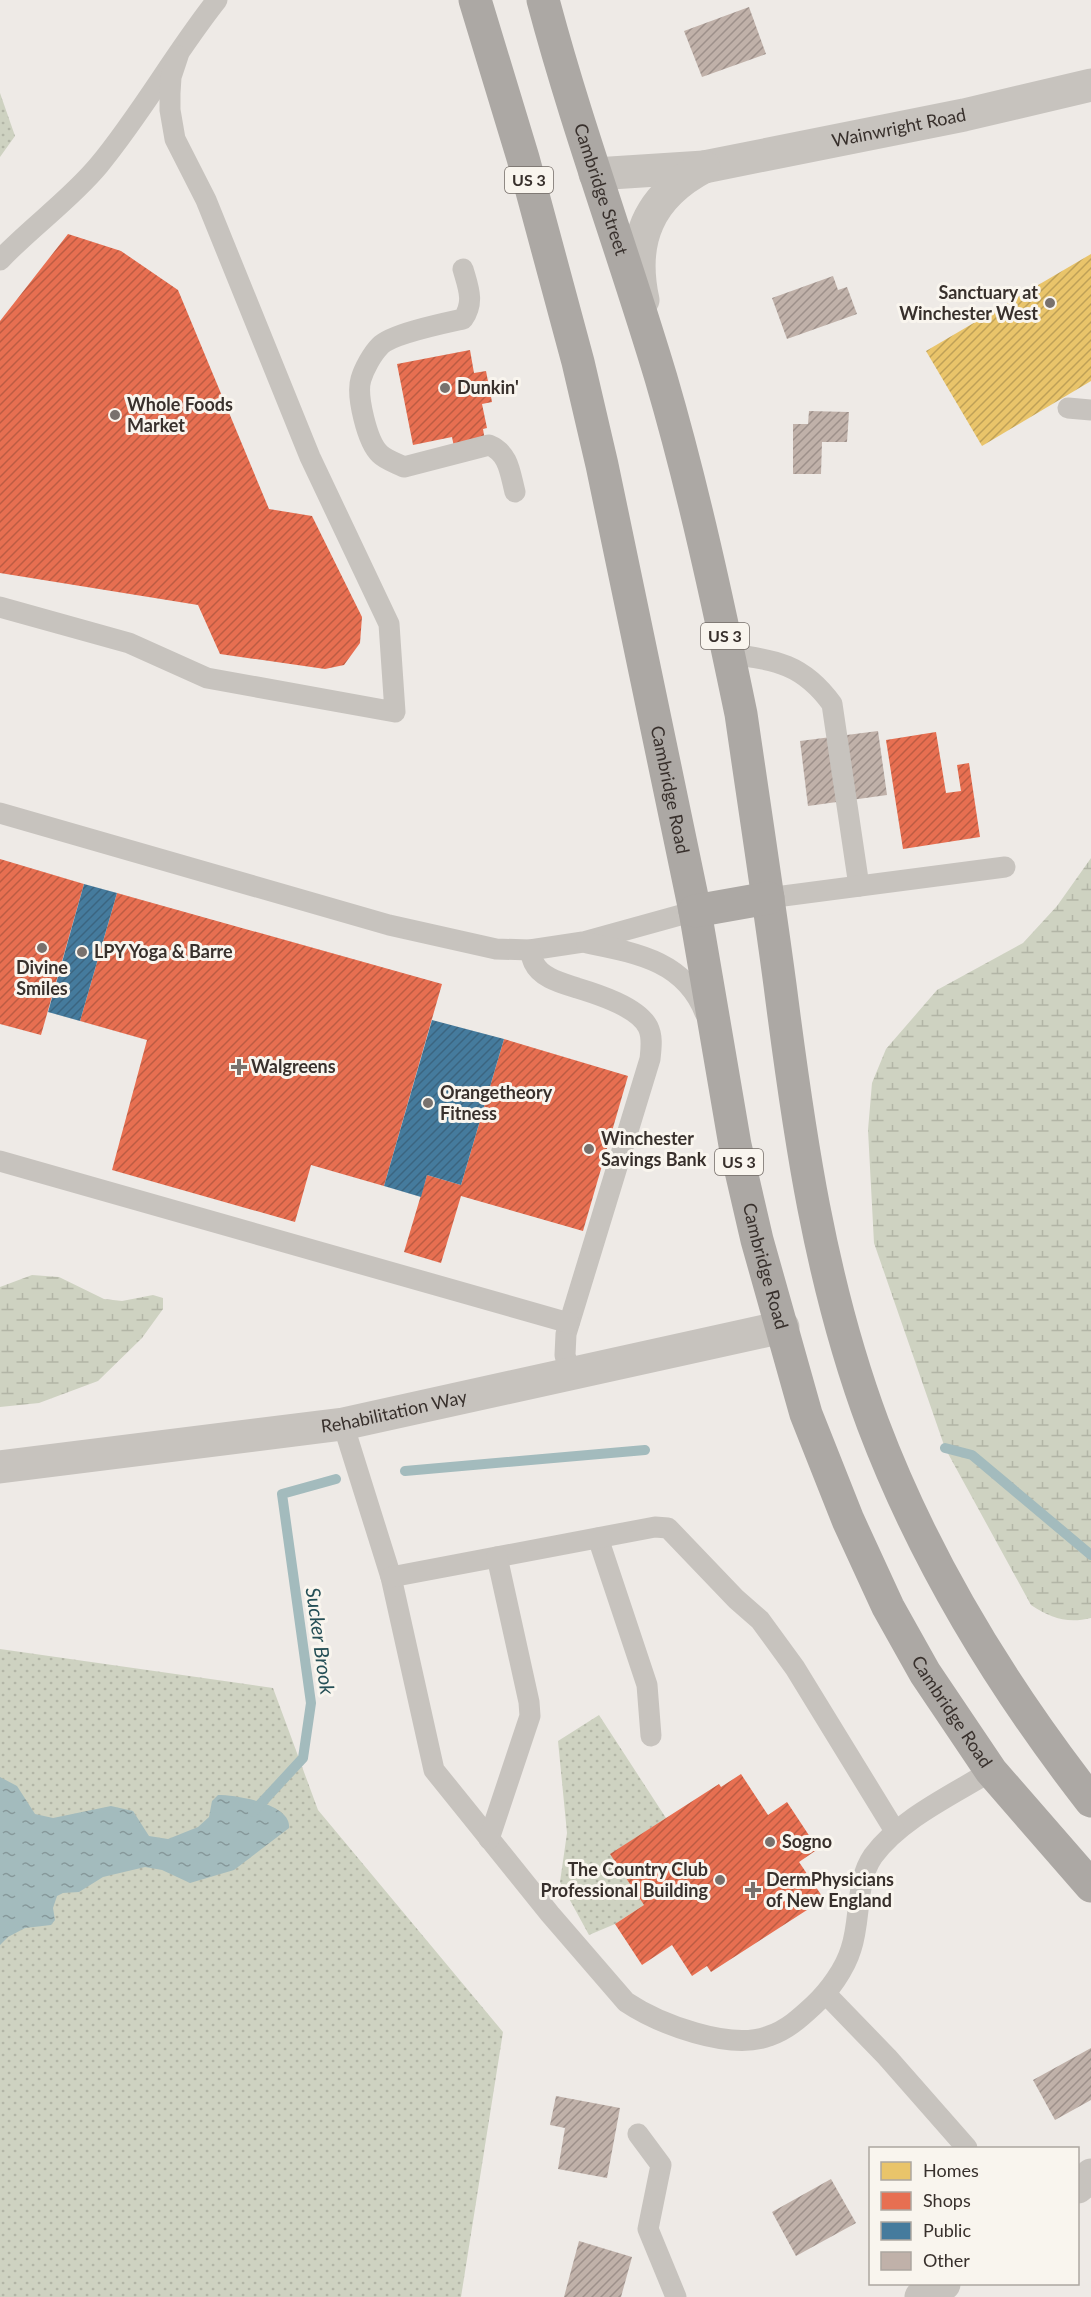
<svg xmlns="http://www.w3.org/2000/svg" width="1091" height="2297" font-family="Lato,sans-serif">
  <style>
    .grass { fill: url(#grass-dots) }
    .wetland { fill: url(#wetland-marsh) }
    .water { fill: url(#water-ripples) }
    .homes { fill: url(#homes-hatch) }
    .shops { fill: url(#shops-hatch) }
    .public { fill: url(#public-hatch) }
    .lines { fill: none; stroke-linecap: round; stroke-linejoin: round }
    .stream { stroke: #a3bbbd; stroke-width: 10 }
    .building { fill: url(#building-hatch) }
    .service { stroke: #c7c3be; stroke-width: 21 }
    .minor { stroke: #c7c3be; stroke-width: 33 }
    .trunk { stroke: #aca8a4; stroke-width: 33 }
    .poi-dot { fill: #78716d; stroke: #f9f5ee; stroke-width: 2 }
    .labels { text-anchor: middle; stroke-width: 6; stroke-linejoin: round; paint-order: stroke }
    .shield { fill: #f9f5ee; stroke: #726b66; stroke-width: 1.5 }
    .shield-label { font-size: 16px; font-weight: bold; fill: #38302c }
    .street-label { font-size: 18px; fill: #38302c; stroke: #f9f5ee }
    .poi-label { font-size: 18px; font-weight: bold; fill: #38302c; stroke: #f9f5ee; text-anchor: start }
    .water-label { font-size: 20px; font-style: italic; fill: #254f56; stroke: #f9f5ee }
  </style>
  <defs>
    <pattern id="grass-dots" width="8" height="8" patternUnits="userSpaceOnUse" patternTransform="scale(1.5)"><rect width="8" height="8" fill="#ced2c1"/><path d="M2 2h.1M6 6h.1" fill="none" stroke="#b2b5a6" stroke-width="1.8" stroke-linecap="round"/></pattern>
    <pattern id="wetland-marsh" width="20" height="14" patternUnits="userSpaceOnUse" patternTransform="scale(1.5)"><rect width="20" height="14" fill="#ced2c1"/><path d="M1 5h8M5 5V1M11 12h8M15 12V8" fill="none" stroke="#b2b5a6"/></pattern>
    <pattern id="water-ripples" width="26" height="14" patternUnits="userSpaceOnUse" patternTransform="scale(1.5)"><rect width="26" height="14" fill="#a3bbbd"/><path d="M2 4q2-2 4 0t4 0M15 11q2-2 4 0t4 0" fill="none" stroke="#86989a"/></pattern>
    <pattern id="homes-hatch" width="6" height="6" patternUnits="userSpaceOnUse" patternTransform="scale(1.5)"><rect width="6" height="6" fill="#e9c46a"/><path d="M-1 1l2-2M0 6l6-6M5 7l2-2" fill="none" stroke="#bea057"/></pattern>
    <pattern id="shops-hatch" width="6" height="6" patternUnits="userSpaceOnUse" patternTransform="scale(1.5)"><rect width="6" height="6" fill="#e76f51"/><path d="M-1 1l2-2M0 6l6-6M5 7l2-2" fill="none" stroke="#bc5c43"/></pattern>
    <pattern id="public-hatch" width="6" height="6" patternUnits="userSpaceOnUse" patternTransform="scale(1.5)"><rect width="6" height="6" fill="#457b9d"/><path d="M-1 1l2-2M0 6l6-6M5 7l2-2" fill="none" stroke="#3b6580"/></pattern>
    <pattern id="building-hatch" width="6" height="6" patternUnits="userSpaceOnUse" patternTransform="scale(1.5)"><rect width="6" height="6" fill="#c0b1a9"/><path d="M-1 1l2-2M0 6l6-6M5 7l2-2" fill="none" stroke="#9d908a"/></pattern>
  </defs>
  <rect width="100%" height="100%" fill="#eeeae6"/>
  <g class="grass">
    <path d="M0 93 15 136 0 157Z"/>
    <path d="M0 1649 273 1688 318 1810 503 2032 461 2297H0Z"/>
    <path d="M599 1715 666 1818 611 1854 644 1905 615 1924 589 1935 560 1882 567 1833 558 1741Z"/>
  </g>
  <g class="wetland">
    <path d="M1091 858V1618C1067 1624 1051 1618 1031 1605L945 1448 874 1243 868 1130 872 1083 886 1049 937 990 1023 943 1057 906Z"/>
    <path d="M32 1275 59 1277 104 1299 122 1301 153 1295 163 1298V1309L142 1338 98 1381 39 1403 0 1407V1287Z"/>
  </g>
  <path class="water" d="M0 1777 17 1786 35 1814 53 1818 111 1806 133 1811 149 1836 168 1839 198 1827 209 1817 212 1801 218 1795C237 1795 292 1804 289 1828L234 1870 190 1883 162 1870 145 1867 103 1877 79 1892 63 1893 57 1896 53 1908 55 1920 51 1925 25 1928 8 1937 0 1945Z"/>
  <path class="homes" d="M1091 254V381L982 446 926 351Z"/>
  <g class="shops">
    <path d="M68 234 121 251 178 290 269 509 312 516 362 617 360 643 344 665 325 669 220 654 198 605 0 573V321Z"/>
    <path d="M470 350 474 373 486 371 492 402 482 404 487 428 483 429 485 441 454 447 452 437 413 445 397 364Z"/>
    <path d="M936 732 946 793 961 791 957 765 969 763 980 837 903 849 886 740Z"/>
    <path d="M0 859 84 884 41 1035 0 1024Z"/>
    <path d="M117 893 442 984 384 1186 311 1165 295 1222 112 1170 147 1040 80 1021Z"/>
    <path d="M504 1039 628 1076 583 1231 461 1196 441 1263 404 1252 427 1175 461 1185Z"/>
    <path d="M741 1774 768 1815 787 1802 818 1849 799 1862 824 1899 711 1972 707 1966 692 1976 672 1945 642 1965 615 1924 644 1905 610 1854 719 1784 721 1787Z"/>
  </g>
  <g class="public">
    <path d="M84 884 117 893 80 1021 48 1012Z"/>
    <path d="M432 1020 504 1039 461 1185 427 1175 421 1197 384 1186Z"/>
  </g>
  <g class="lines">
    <g class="stream">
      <path d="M945 1448 972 1455 1091 1555"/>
      <path d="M405 1471 645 1450"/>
      <path d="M253 1812 303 1758 311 1703 282 1494 336 1479"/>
    </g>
  </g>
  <g class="building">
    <path d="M749 7 766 54 702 77 684 31Z"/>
    <path d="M833 276 838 290 847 287 857 314 787 339 772 298Z"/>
    <path d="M809 411 849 412 847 442H822L821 474H793V424H808Z"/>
    <path d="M878 731 887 795 808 806 800 741Z"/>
    <path d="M1091 2048V2100L1055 2120 1033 2080Z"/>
    <path d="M556 2096 620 2108 607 2178 558 2169 565 2128 550 2125Z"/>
    <path d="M831 2179 856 2223 796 2256 772 2212Z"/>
    <path d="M579 2241 632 2257 621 2297H564Z"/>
  </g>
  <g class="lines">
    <g class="service">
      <path d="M0 260C31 227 70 200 99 165 142 113 175 53 217 0"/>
      <path d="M463 269C468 287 475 302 463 319 445 323 391 334 380 346 372 354 364 369 361 379 356 395 367 442 380 454 386 460 396 463 404 467L489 445C509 453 510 473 515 492"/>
      <path d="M1068 408 1091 410"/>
      <path d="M0 607 129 643 207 678 395 712 389 624 310 457 206 200 175 139 170 110V93L171 77 178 56"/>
      <path d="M729 654C776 660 803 664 832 704L859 886"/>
      <path d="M0 813 389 925 496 949 530 950 583 942 695 911"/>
      <path d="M768 898 1005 867"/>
      <path d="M587 943C636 953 685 961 705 1013"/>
      <path d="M530 950C531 954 532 959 534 963 541 978 562 983 577 988 597 994 638 1007 648 1027 653 1037 651 1049 650 1059L566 1334 565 1355 570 1374"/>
      <path d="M0 1161 569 1323"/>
      <path d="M343 1424 391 1577 434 1770 550 1914 626 2002C659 2024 730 2051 769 2036 787 2030 800 2018 814 2005 829 1991 845 1969 851 1949 861 1920 855 1882 873 1856 900 1819 952 1795 991 1771"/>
      <path d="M598 1538 647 1685 651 1736"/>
      <path d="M391 1577 655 1527 668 1528 736 1599 760 1620 795 1668 895 1831"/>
      <path d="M489 1839 530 1716 529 1702 497 1557"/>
      <path d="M826 1994 887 2057 967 2148"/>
      <path d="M638 2134 661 2165 648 2229 676 2297"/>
    </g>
    <g class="minor">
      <path id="s1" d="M595 174 704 167 964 115 1091 85"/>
      <path d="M643 300C630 240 649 196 704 167"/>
      <path id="s2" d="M0 1467 343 1424 783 1327"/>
      <path d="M1078 2187 1091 2175"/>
      <path d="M921 2297 944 2284"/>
    </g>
    <g class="trunk">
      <path id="s3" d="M475 0 523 158 578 362 602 465 695 911 735 1145 757 1240 806 1414 848 1520 888 1607 925 1673 991 1771 1091 1886"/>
      <path id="s4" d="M543 0C577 128 623 251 661 378 693 487 718 603 741 714 754 804 768 895 780 985 799 1134 820 1282 873 1424 924 1559 1002 1687 1091 1801"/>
      <path d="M695 911 768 898"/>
    </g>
  </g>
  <g class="poi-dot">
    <circle cx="1050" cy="303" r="6"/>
    <circle cx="445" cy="388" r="6"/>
    <circle cx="115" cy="415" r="6"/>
    <circle cx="42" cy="948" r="6"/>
    <circle cx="82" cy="952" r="6"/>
    <path d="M236 1058h6v6h6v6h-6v6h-6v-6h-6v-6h6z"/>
    <circle cx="428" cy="1103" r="6"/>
    <circle cx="589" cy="1149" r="6"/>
    <circle cx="770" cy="1842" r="6"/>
    <circle cx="720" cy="1880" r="6"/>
    <path d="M750 1881h6v6h6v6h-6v6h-6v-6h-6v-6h6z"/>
  </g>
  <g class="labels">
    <g class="shield">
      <rect x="505" y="167" width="48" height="26" rx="4.5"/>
      <rect x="701" y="623" width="48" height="26" rx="4.5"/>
      <rect x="715" y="1149" width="48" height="26" rx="4.5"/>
    </g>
    <g class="shield-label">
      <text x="529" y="186">US 3</text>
      <text x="725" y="642">US 3</text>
      <text x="739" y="1168">US 3</text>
    </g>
    <g class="street-label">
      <text dy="6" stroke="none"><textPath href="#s1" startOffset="308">Wainwright Road</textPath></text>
      <text dy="6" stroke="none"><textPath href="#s4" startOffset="198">Cambridge Street</textPath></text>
      <text dy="6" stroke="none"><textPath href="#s3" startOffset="814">Cambridge Road</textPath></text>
      <text dy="6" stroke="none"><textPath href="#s3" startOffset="1300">Cambridge Road</textPath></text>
      <text dy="6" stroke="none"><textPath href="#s2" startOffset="398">Rehabilitation Way</textPath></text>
      <text dy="6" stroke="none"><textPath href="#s3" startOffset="1786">Cambridge Road</textPath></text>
    </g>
    <g class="poi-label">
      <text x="1038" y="299" text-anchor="end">Sanctuary at<tspan x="1038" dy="21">Winchester West</tspan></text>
      <text x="457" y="394">Dunkin'</text>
      <text x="127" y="411">Whole Foods<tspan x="127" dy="21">Market</tspan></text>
      <text x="94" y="958">LPY Yoga &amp; Barre</text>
      <text x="42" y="974" text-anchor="middle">Divine<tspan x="42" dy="21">Smiles</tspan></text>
      <text x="251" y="1073">Walgreens</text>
      <text x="440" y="1099">Orangetheory<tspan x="440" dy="21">Fitness</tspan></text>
      <text x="601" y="1145">Winchester<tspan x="601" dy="21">Savings Bank</tspan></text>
      <text x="782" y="1848">Sogno</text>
      <text x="708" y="1876" text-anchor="end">The Country Club<tspan x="708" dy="21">Professional Building</tspan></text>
      <text x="766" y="1886">DermPhysicians<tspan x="766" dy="21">of New England</tspan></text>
    </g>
    <g class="water-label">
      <text transform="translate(320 1641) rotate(82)" y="7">Sucker Brook</text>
    </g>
  </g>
  <rect x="869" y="2147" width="210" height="138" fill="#f9f5ee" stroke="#aca6a0" stroke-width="1.5"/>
  <rect x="881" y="2162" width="30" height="18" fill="#e9c46a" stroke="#aca6a0" stroke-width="1.5"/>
  <text x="923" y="2177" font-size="18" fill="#38302c">Homes</text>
  <rect x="881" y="2192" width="30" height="18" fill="#e76f51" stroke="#aca6a0" stroke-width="1.5"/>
  <text x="923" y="2207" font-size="18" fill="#38302c">Shops</text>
  <rect x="881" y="2222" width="30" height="18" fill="#457b9d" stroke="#aca6a0" stroke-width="1.5"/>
  <text x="923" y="2237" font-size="18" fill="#38302c">Public</text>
  <rect x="881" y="2252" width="30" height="18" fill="#c0b1a9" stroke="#aca6a0" stroke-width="1.5"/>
  <text x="923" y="2267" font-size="18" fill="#38302c">Other</text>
</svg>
